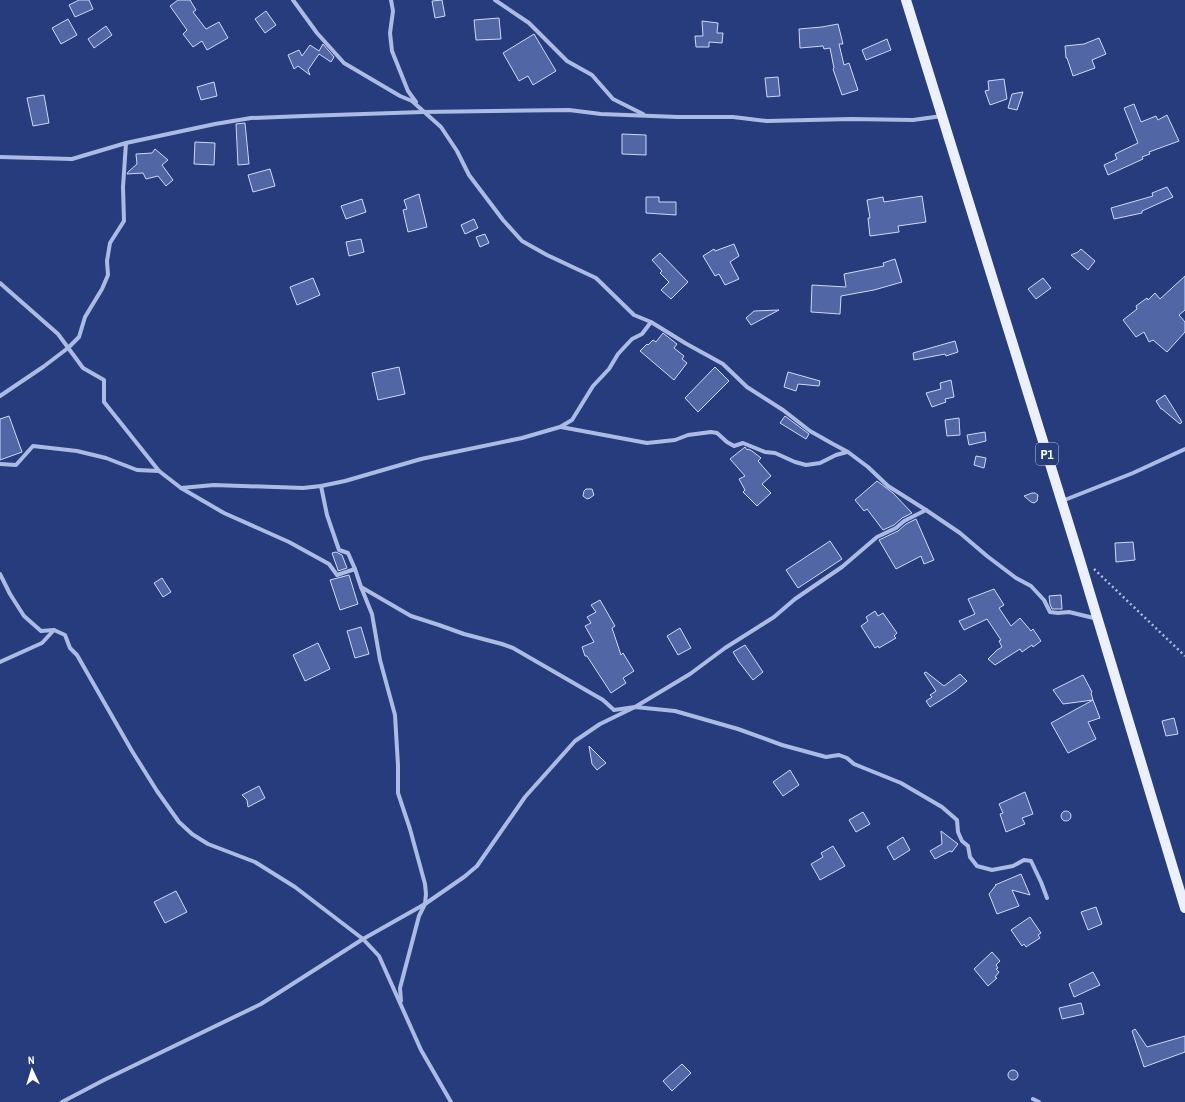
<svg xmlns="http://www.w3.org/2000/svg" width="1185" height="1102" font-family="'Archivo Narrow',sans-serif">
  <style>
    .building { fill: #5066a5; stroke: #cfd9f4 }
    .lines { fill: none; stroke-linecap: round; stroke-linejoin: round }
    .path { stroke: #acbbe4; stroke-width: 2.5; stroke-dasharray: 2 3; stroke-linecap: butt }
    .street { stroke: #acbbe4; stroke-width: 4 }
    .primary { stroke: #eceffc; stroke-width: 10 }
    .labels { text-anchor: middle; stroke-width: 3; stroke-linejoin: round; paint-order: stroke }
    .shield { fill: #273c7c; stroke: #bec4d8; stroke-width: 1 }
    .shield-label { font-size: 13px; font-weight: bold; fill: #fff }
  </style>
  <rect width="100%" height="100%" fill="#273c7c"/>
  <g class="building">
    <path d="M79 0H89L93 9 75 17 69 5Z"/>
    <path d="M178 0H190L196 10 193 12 206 29 219 22 228 38 207 50 202 41 193 47 183 34 187 30 170 6Z"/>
    <path d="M442 0 445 16 435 18 432 1Z"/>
    <path d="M266 11 276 25 265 33 255 19Z"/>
    <path d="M499 18 501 39 476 40 474 20Z"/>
    <path d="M68 19 77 35 61 44 52 28Z"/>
    <path d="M702 21 718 23 717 33H723L722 43 709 42V47H696L695 36H703Z"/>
    <path d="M838 24 843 44H839L844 65 849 63 858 90 842 95 833 69 834 68 830 48 824 49 823 46 800 48 799 29 822 27Z"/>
    <path d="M106 26 112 35 94 48 88 39Z"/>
    <path d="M534 34 556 71 533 85 528 76 519 81 503 53Z"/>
    <path d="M1099 38 1106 54 1092 60 1095 68 1073 76 1067 58H1066L1065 46 1084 44Z"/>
    <path d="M887 39 891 50 866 60 862 50Z"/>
    <path d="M323 44 334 57 331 62 319 54 308 70 310 75 298 66 294 69 288 55 299 50 302 56 310 45 319 51Z"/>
    <path d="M778 77 780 96 767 97 765 78Z"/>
    <path d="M1004 79 1007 99 990 105 985 91 989 90 988 81Z"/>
    <path d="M214 82 217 96 201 100 197 87Z"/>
    <path d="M1023 92 1017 110 1008 108 1012 94Z"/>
    <path d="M44 95 49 123 33 126 27 98Z"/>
    <path d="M1134 104 1141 122 1156 116 1158 120 1167 115 1179 141 1149 152 1150 154 1142 157 1143 159 1108 175 1104 165 1117 159 1115 154 1138 143 1124 108Z"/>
    <path d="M245 123 249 164 238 165 236 124Z"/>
    <path d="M622 134 646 135V155L622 154Z"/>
    <path d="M195 142 215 143 214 165 194 164Z"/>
    <path d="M155 149 168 160 162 165 173 180 166 186 158 176 146 179 143 173 127 174 128 172 137 164 136 154 152 153Z"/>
    <path d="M270 169 275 186 253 192 248 175Z"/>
    <path d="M1167 187 1173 197 1142 211V213L1114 219 1111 208 1153 196 1152 193Z"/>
    <path d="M419 194 427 227 408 232 403 210 407 209 404 200Z"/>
    <path d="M922 196 926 222 898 226 899 232 870 236 868 218H870L867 200 883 197 884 202Z"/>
    <path d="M646 197H659V202H676V215L646 213Z"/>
    <path d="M362 199 366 212 346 219 341 206Z"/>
    <path d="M474 219 478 228 465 234 461 225Z"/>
    <path d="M485 234 489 243 480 247 476 237Z"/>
    <path d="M361 239 364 252 349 256 346 242Z"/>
    <path d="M734 244 739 256 730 262 739 279 725 285 719 274 715 276 703 256 714 249 715 251Z"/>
    <path d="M1081 249 1095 261 1088 270 1071 255 1078 252Z"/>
    <path d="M660 253 688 282 671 299 661 290 669 282 660 273 662 271 652 260Z"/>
    <path d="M895 259 902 282 874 290 841 296 840 314 811 312 812 285 846 287 844 274 884 266 883 263Z"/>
    <path d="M1185 276V310L1179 315 1185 322V332L1167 352 1153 340 1149 342 1144 332 1136 337 1123 320 1137 309 1136 306 1147 298 1148 300 1155 293 1160 299Z"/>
    <path d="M313 278 320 295 297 305 290 287Z"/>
    <path d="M1043 278 1051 288 1036 299 1028 289Z"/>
    <path d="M779 310 751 325 746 318 754 311Z"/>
    <path d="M663 333 677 344 674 348 684 356 682 359 687 363 674 380 640 351 647 344 648 345 653 340 656 342Z"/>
    <path d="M955 341 958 352 946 356 945 354 914 360 913 353Z"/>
    <path d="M399 367 405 394 378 400 372 373Z"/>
    <path d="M715 367 729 381 698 412 685 398Z"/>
    <path d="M788 372 820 381 819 386 798 384 796 391 784 387Z"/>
    <path d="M951 380 954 397 945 399 946 402 932 407 926 393 941 389 940 383Z"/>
    <path d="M1165 395 1182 422 1180 424 1162 409H1161L1156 401Z"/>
    <path d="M9 416 22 452 0 460V419Z"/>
    <path d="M785 416 809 434 806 439 780 423Z"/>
    <path d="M959 418 960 435 947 436 945 420Z"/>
    <path d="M985 432 986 441 969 445 967 435Z"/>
    <path d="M745 447 747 450 748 449 752 451 761 458 758 461 771 476 762 484 771 493 757 506 743 492 745 490 739 479 745 476 730 459Z"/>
    <path d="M976 456 986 458 984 468 974 465Z"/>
    <path d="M877 481 893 493 912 513 902 518 894 525 883 530 867 509 864 511 855 500Z"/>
    <path d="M586 489H592L594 495 590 498 587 499 583 496 584 491Z"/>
    <path d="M1032 493H1035L1038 495 1037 501 1034 503 1031 502 1024 496Z"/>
    <path d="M916 519 934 560 924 564 921 556 896 569 879 540 898 531 906 524Z"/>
    <path d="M830 541 842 559 798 588 786 570Z"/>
    <path d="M1133 542 1135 560 1116 562 1115 543Z"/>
    <path d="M336 552 342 555 347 568 338 571V570L332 553Z"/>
    <path d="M349 575 358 604 340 610 330 580Z"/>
    <path d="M162 578 171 592 163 597 154 583Z"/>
    <path d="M994 589 1004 605 999 608 1011 626 1020 618 1031 631 1033 629 1041 641 1033 647 1032 645 1022 652 1020 649 995 665 988 659 997 650 1002 647 999 641 1001 640 987 619 964 630 959 621 975 614 968 599Z"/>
    <path d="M1061 595 1062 609H1052L1050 604 1049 596Z"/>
    <path d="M600 600 615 626 612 628 621 655 623 653 634 671 623 678 626 683 611 693 587 656H585L582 647 594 642 585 626 591 623 587 617 596 612 591 605Z"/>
    <path d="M875 611 878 616 883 613 897 633 894 636 896 638 879 648 878 646 875 648 861 626 868 621 866 617Z"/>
    <path d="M361 627 369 654 355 658 347 631Z"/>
    <path d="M680 628 691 648 678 655 667 636Z"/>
    <path d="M318 643 330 669 305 681 293 655Z"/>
    <path d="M745 645 763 672 753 680 739 662 733 652Z"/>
    <path d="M926 672 944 686 960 674 967 681 955 691 930 707 926 701 932 697 930 695 936 691 924 673Z"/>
    <path d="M1083 675 1092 692 1091 693 1093 700 1063 704 1053 690Z"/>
    <path d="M1093 700 1100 718 1088 722 1096 739 1068 753 1051 723Z"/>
    <path d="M1174 718 1178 734 1166 736 1162 721Z"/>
    <path d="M589 746 606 763 597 770 592 764Z"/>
    <path d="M790 770 799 785 783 796 773 782Z"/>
    <path d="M259 786 265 798 248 807 247 800 242 795Z"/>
    <path d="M1025 792 1033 814 1022 818 1025 824 1006 832 1000 814 1003 813 999 804Z"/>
    <circle cx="1066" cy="816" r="5"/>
    <path d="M863 812 870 824 856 832 849 820Z"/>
    <path d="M941 831 958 844 952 852 950 851 935 859 930 851 942 844Z"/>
    <path d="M903 837 910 850 894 860 887 847Z"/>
    <path d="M833 846 845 866 820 880 811 864 823 857 821 853Z"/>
    <path d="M1021 874 1030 895 1012 890 1019 906 997 914 989 894 996 885H995Z"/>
    <path d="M176 891 187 912 165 923 154 902Z"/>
    <path d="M1096 907 1102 924 1088 930 1081 912Z"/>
    <path d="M1030 917 1041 933 1038 935 1040 938 1026 947 1024 944 1022 946 1011 930Z"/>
    <path d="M992 952 1000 961 996 965 998 968 996 969 999 972 995 977 997 978 988 986 974 969Z"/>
    <path d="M1093 972 1100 985 1074 997 1069 984Z"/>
    <path d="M1081 1003 1084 1014 1062 1019 1059 1008Z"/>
    <path d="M1135 1029 1147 1047 1185 1036V1052L1144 1067 1132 1031Z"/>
    <path d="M682 1064 691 1073 672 1091 663 1081Z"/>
    <circle cx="1013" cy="1075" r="5"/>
  </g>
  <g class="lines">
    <path class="path" d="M1094 569 1185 656"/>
    <g class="street">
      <path d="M293 0 317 33 344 63 400 96 412 101 441 127 457 151 469 175 503 220 522 241 547 255 596 278 634 315 651 322 685 343 723 364 747 387 783 410 810 431 833 444 848 452 868 467 888 486 926 510"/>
      <path d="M391 0 393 11 390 33 392 51 408 91 416 102"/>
      <path d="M495 0 529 23 567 61 592 75 613 99 643 114"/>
      <path d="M0 157 72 159 126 143 215 124 251 118 304 116 423 112 569 110 601 114 678 117H733L767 121 851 119 913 120 942 116"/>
      <path d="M0 283 58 334 83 368 104 380V402L159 471"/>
      <path d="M0 396 43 367 68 348 79 337 85 317 102 289 108 275 107 261 110 243 124 221 123 187 126 143"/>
      <path d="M561 427 647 443 675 440 688 435 711 432 717 433 727 442 734 446 743 443 765 452 775 453 795 462 806 465 820 463 836 455 847 452"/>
      <path d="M0 464 16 465 33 446 77 451 106 458 137 470 159 471 181 488 224 513 289 542 329 564 337 575 355 569 361 587 411 616 439 625 464 634 502 644 513 648 603 700 614 710 635 707 675 711 738 729 782 745 826 757 839 755 847 758 854 764 901 783 942 807 957 820 958 832 962 841 968 846 970 857 977 866 992 870 1013 866 1024 860 1031 861 1041 882 1047 898"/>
      <path d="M321 486 327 515 339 550 348 553 355 569"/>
      <path d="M181 488 214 485 303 488 321 486 345 481 421 459 522 438 560 427 572 420 593 386 609 369 618 354 632 339 642 334 651 322"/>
      <path d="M1062 501 1133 473 1185 449"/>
      <path d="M0 574 10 594 24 616 41 631 54 630 65 635 70 648 77 655 132 751 157 791 179 822 192 834 208 844 255 862 295 887 363 939 379 956 421 1050 451 1102"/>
      <path d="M361 587 372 614 380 660 395 715 398 765V793L410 829 425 884 426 894 425 904 419 916 400 988 401 1001"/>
      <path d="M0 662 42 643 54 630"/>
      <path d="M1033 1099 1039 1102"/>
      <path d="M62 1102 104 1080 261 1004 363 939 425 904 464 877 477 866 525 797 575 741 600 724 635 707 690 674 725 648 774 617 795 599 842 567 877 537 896 528 904 521 926 510 960 533 987 556 1016 578 1031 586 1044 600 1050 612 1058 613 1069 612 1098 619"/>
    </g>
    <path class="primary" d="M906 0 1078 554 1185 908"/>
  </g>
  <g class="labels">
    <rect class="shield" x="1036" y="443" width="22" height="22" rx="3"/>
    <g class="shield-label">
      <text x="1047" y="459">P1</text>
    </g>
  </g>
  <g transform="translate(32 1070) rotate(356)" stroke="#273c7c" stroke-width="3" paint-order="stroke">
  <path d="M0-3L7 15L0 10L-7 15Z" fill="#ffffff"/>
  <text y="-6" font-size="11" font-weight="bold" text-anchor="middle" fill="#ffffff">N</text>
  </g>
</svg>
